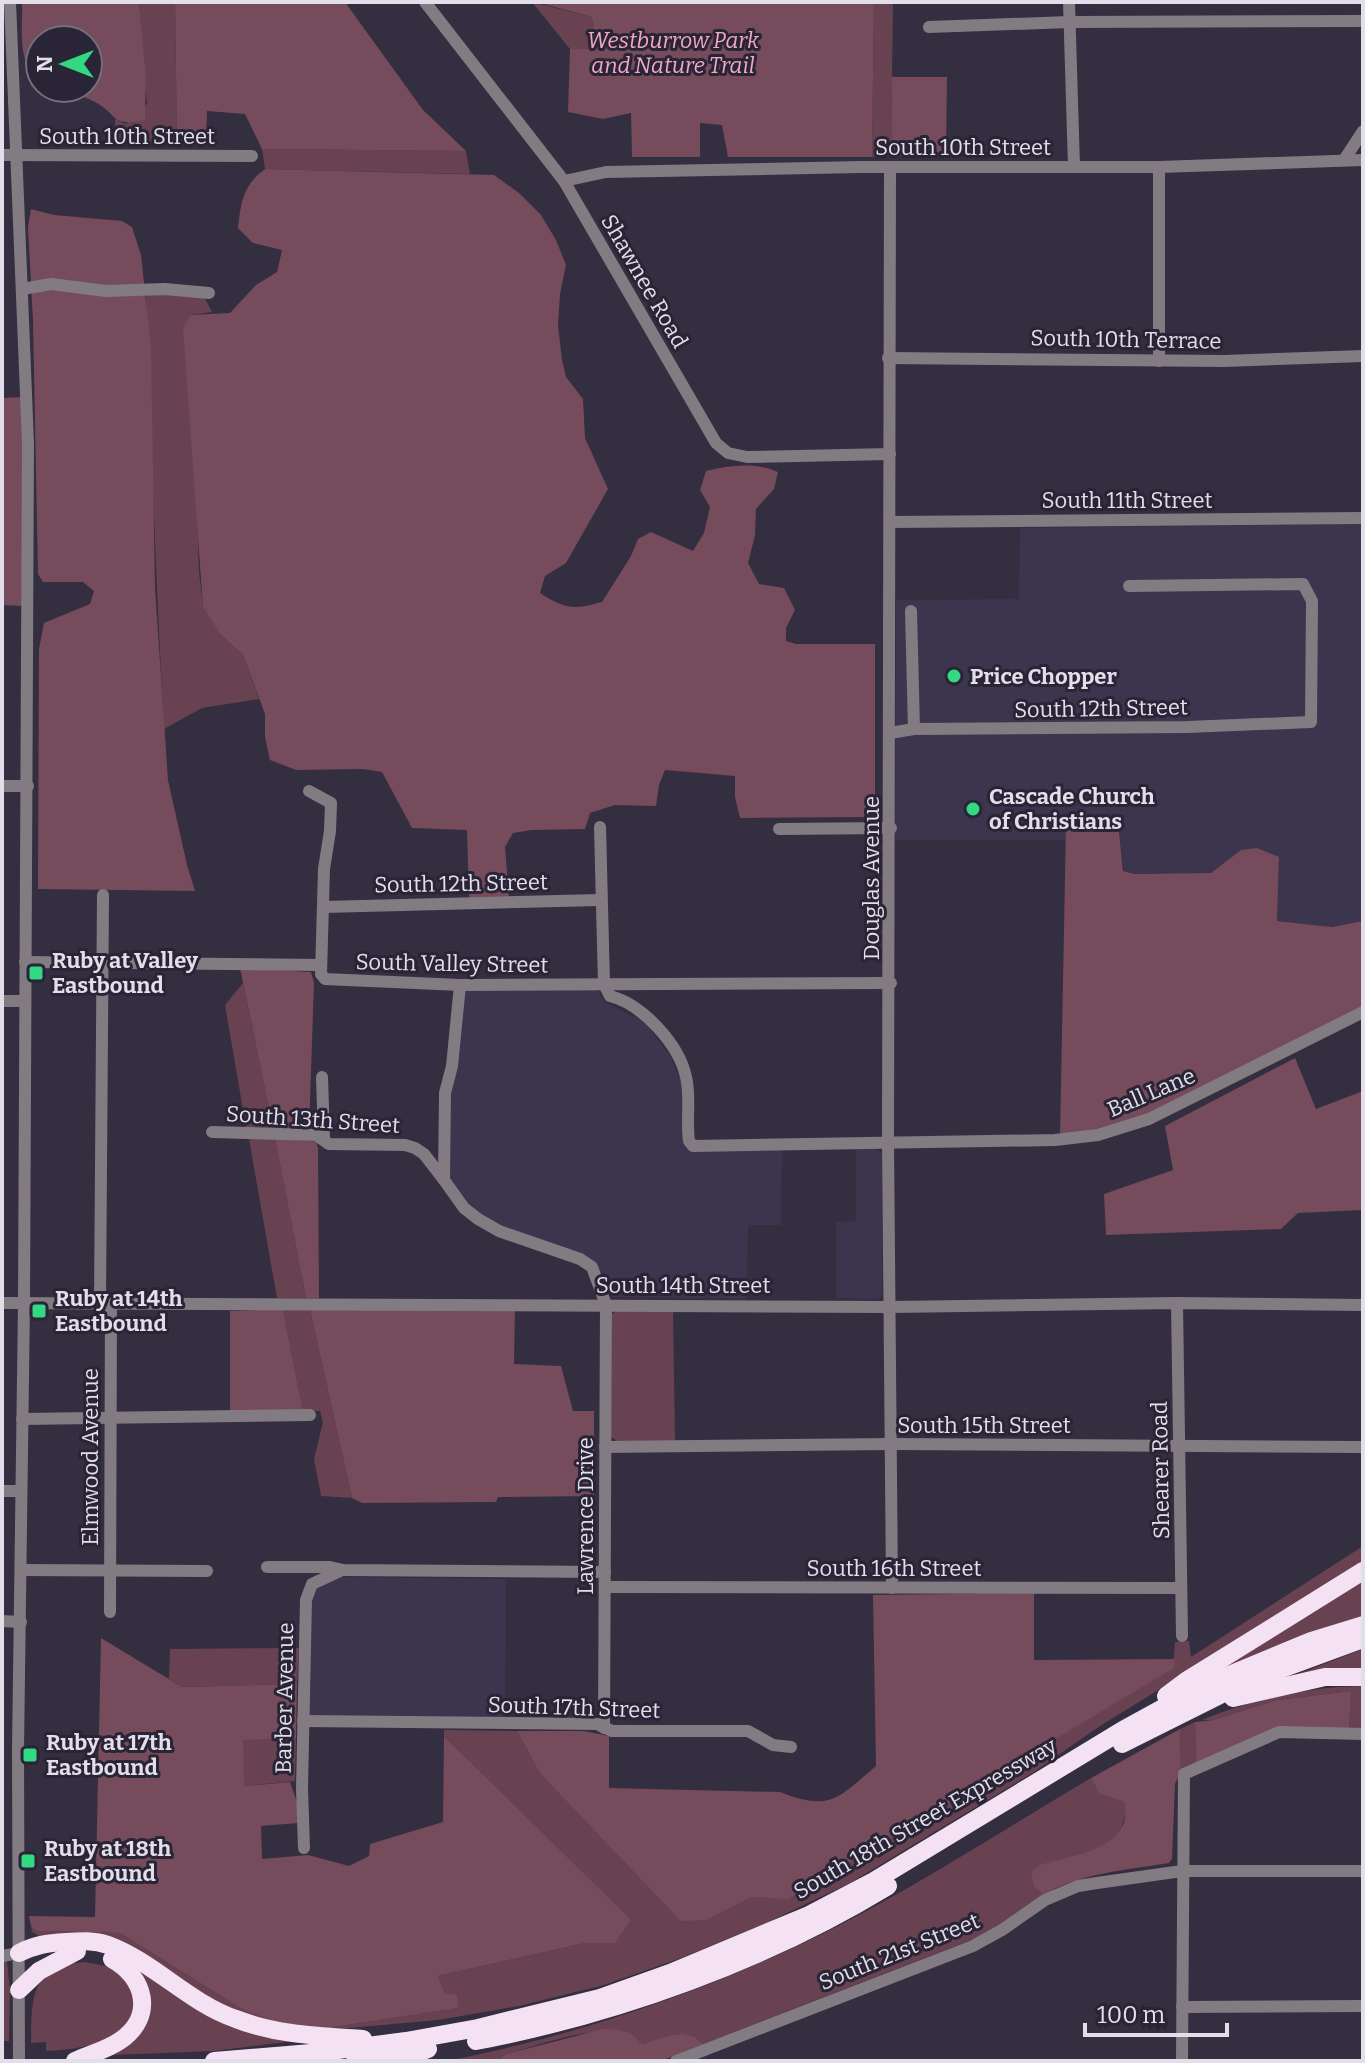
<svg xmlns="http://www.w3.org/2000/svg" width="1365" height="2063" font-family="Bitter,serif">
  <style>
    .built { fill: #3c354e }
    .green { fill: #694251 }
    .forest { fill: #764b5b }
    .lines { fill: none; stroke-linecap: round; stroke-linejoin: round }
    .minor { stroke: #837b82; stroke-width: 12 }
    .highway { stroke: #f5e1f4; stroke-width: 18 }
    .poi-dot { fill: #32d882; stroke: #292436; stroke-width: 3 }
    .labels { text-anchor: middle; stroke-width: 6; stroke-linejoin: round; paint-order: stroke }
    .park-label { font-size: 22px; font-style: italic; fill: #f2a7c3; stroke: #292436 }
    .street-label { font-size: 22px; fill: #e2dfeb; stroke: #292436 }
    .poi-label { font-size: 22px; font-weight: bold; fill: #e2dfeb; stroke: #292436; text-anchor: start }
  </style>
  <rect width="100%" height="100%" fill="#332e40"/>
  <g class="built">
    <path d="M1363 524V921L1332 927 1277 921 1279 858 1241 850 1211 873 1135 874 1124 871 1119 832 1066 824V840H895L896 600 1019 599 1020 528Z"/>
    <path d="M465 990H598L604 1002 645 1022 670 1056 682 1084 685 1141 782 1149 781 1225H748L747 1299 613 1297 608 1277 590 1261 480 1217 453 1188 450 1175 451 1087Z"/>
    <path d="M856 1148H875L882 1153V1296L878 1299 836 1298V1222L856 1221Z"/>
    <path d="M337 1577 506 1579 505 1719 313 1717 308 1714 310 1598 314 1590Z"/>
  </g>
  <g class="green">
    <path d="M139 2H175L177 145 116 143 115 119 126 124 147 104Z"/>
    <path d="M532 2 592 17 595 50 570 49Z"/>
    <path d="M874 2H893L891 156 872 157Z"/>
    <path d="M262 149 466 151 470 174 265 169Z"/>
    <path d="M161 292 199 297 205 299 212 312 191 315 199 572 203 606 220 634 243 655 259 699 202 708 164 729C156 584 151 440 146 295Z"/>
    <path d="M243 983 273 1128 246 1127 225 1005Z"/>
    <path d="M249 1139H275L306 1298H277Z"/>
    <path d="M283 1309 310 1310 352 1498 321 1496 314 1459 323 1422 320 1411H303Z"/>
    <path d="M616 1311 673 1312 675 1441H617L611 1437 612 1314Z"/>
    <path d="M1363 1546V1563L1352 1570 1097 1728 1034 1772 850 1883 764 1924 681 1958 604 1985 519 2006 438 2020 338 2029 268 2022 216 2002 118 1941 41 1937 32 1932 31 1926 38 1931 120 1933 245 2011 328 2028 457 2008 445 1993 438 1976 585 1943H615L630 1920 444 1736V1730L517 1731 539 1772 707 1920 752 1897 788 1898 1173 1668 1175 1642 1189 1641 1191 1657Z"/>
    <path d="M1363 1577V1616L1303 1636 1219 1670Z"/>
    <path d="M299 1648 297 1684 182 1687 169 1679 170 1649Z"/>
    <path d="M1363 1649V1674L1290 1677Z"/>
    <path d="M1363 1686V1731L1349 1730 1351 1691 1277 1700 1213 1720H1202C1254 1699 1307 1687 1363 1686Z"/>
    <path d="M1195 1722 1196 1763 1181 1771 1180 1729Z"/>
    <path d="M296 1738 295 1781 243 1786V1739Z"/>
    <path d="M1091 1778 1099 1794 1124 1802 1126 1812 1119 1836 1044 1895 984 1935 703 2044C687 2025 663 2038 642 2044 617 2014 539 2046 506 2054L497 2061H446C592 2033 742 1979 872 1908 947 1867 1018 1821 1091 1778Z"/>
    <path d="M2 1961H7L10 1991 9 2041H2Z"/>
    <path d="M85 1962 115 1968 131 1982C132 1990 135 2000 134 2008 130 2044 73 2050 46 2051V2042L31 2043C32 1997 30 1966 85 1962Z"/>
    <path d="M141 1969 295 2041 214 2051 112 2055 130 2039 138 1971Z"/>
  </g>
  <g class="forest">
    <path d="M22 2H139L146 79 145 120C110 127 120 116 95 102 80 94 66 93 51 88H88V40H40V81C16 65 23 28 22 2Z"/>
    <path d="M175 2H345L423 110 466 151 262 149 245 114 207 111 206 146 177 145Z"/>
    <path d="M536 2H874L872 157H728L722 125 700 123V157H632L631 113 603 119 568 112 570 49H595L592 17Z"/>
    <path d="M892 77H947L946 157 891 156Z"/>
    <path d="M265 169 494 175 519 193 541 215 556 240 566 265 560 294 558 326 562 360 566 377 583 399 585 438 608 489 566 563 545 576 540 593C565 609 573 610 602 602L631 556 638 539 651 532 693 551 704 533 710 507 700 490 706 471C730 465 756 462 778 472L774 489 756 509 755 535 748 563 759 584 784 588 795 610 786 628V641L796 644H875V808L864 817 740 818 735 797V776L665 770 659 785 656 806 615 805 590 813 585 829 532 830 513 833 505 847 509 897 469 898 467 830 412 828 382 772 363 769 296 770 270 760 265 737V714L243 655 220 634 203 607 183 327 191 315 230 313 256 285 277 272 282 250 253 243 238 228C241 202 243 185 265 169Z"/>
    <path d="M31 209 54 215 122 221 132 227 141 255 151 348 155 588 168 780 187 865 195 891 38 889 39 649 44 623 90 604 94 591 83 582H43L38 574 33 321 28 227Z"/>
    <path d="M23 397V606L2 605V398Z"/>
    <path d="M1066 824H1113L1119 832 1123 871 1135 874 1211 873 1241 850 1257 848 1279 857 1277 921 1332 927 1363 921V1009L1151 1115 1093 1133 1060 1136Z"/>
    <path d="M240 968 311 972 314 983 309 1130 273 1128Z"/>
    <path d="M1295 1058 1316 1109 1363 1091V1210L1298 1213 1281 1229 1106 1235 1104 1194 1173 1170 1165 1126Z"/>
    <path d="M275 1139 311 1141 316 1142 318 1148 319 1298H306Z"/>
    <path d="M283 1309 303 1411 230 1413V1311Z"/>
    <path d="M310 1310H515L514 1364 561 1366 573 1411H594V1496L498 1497 496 1502 362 1503 352 1498Z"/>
    <path d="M1034 1593V1660L1175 1659 1174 1668 788 1899 752 1897 707 1920 681 1921 539 1772 517 1731H584L609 1736V1788L780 1792C831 1812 838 1798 876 1766L873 1595Z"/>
    <path d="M101 1638 182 1687 297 1684 296 1738 243 1740 244 1786 290 1782 298 1805V1823L261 1826 262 1859 308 1855 349 1866 369 1856 370 1844 443 1822 444 1736 631 1920 615 1943H585L438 1976 445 1993 457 1995 458 2008 328 2028 281 2023 245 2011 120 1933 37 1931 31 1926 29 1916 95 1917Z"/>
    <path d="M1351 1691 1349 1730 1295 1728 1196 1763 1195 1722 1213 1720 1277 1700Z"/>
    <path d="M1180 1729 1181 1771 1175 1784 1172 1859 1169 1863C1128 1870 1079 1873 1044 1895L1034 1886 1031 1872 1040 1865C1073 1855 1135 1849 1124 1802L1099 1794 1091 1778Z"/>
    <path d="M603 2029C620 2029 630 2030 642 2044 663 2038 687 2025 703 2044L661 2061H497L506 2054Z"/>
  </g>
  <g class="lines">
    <g class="minor">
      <path d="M10 2 28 443 24 1303 18 1750 19 2061"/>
      <path d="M425 2 564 181 716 443 728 453 747 457 890 454"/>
      <path d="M1069 2 1074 167"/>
      <path d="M929 27 1069 22 1363 21"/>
      <path d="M2 155 252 156"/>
      <path d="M1344 160 1363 131"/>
      <path d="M890 167 888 1142 892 1588"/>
      <path d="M1159 167V361"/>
      <path d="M564 181 606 172 861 167H1159L1363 160"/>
      <path d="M22 289 51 284 106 291 165 289 209 293"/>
      <path d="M888 358 1225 361 1363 356"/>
      <path d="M891 522 1363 518"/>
      <path d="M911 611 914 729"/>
      <path d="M890 733 914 729 1187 727 1311 722 1312 601 1303 584 1129 586"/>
      <path d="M2 786H28"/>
      <path d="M309 791 331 803 330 831 324 869 321 974 325 979 460 985 891 983"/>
      <path d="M600 827 604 984 610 996C642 1004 679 1044 686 1077 691 1097 686 1120 689 1141L693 1146 1055 1140 1098 1135 1149 1119 1363 1012"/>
      <path d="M779 829 891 828"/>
      <path d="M323 907 600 900"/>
      <path d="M25 962 321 965"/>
      <path d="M460 985 452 1066 445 1093 444 1180 464 1208 478 1219 499 1231 580 1259 592 1267 606 1305 604 1728"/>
      <path d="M2 1001H24"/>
      <path d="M322 1077 324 1138"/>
      <path d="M212 1132 316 1135 329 1144 405 1145 415 1148 424 1154 444 1180"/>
      <path d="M2 1303 891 1307 1177 1303 1363 1305"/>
      <path d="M100 1303 103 895"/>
      <path d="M1177 1303 1182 1636"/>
      <path d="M22 1419 310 1415"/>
      <path d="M605 1447 892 1444 1363 1447"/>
      <path d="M2 1491H21"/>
      <path d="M267 1567H330L343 1570 605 1572"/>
      <path d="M21 1570 207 1571"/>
      <path d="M606 1587 1181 1588"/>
      <path d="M110 1612 111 1303"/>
      <path d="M2 1621 21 1622"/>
      <path d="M303 1721 597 1724 612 1731H748L773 1745 791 1747"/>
      <path d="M304 1848 302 1789 306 1600 312 1584 340 1571"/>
      <path d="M2 1956 19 1953"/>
      <path d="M1182 2007 1363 2006"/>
      <path d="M676 2061 973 1946 1002 1930 1045 1900 1078 1886 1097 1883 1182 1871H1363"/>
      <path d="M1182 2061 1184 1774 1279 1732 1363 1734"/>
    </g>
    <g class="highway">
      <path d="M1166 1696 1186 1681 1363 1571"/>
      <path d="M1233 1698 1325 1677H1363"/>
      <path d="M1122 1744 1246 1682 1363 1639"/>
      <path d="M19 1953C35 1945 47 1943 66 1942 80 1941 94 1940 108 1945 154 1962 189 2003 236 2019 277 2035 320 2036 363 2039"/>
      <path d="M19 1990 39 1971 77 1951"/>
      <path d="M476 2041C617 2014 765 1961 888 1886"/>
      <path d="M75 2061C90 2054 107 2050 121 2040 155 2016 145 1977 112 1959"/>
      <path d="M214 2061 323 2052 406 2041 478 2028 600 1998 670 1973 809 1915 874 1881 1123 1730 1205 1685 1311 1641 1363 1625"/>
      <path d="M355 2061 391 2055"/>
      <path d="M395 2061 428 2049"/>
    </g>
  </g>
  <g class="poi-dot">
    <circle cx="954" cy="676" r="8"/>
    <circle cx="973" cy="809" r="8"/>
    <rect x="28" y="965" width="16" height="16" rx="4"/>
    <rect x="31" y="1303" width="16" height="16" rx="4"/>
    <rect x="22" y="1747" width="16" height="16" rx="4"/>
    <rect x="20" y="1853" width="16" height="16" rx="4"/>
  </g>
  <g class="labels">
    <g class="park-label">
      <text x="673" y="48">Westburrow Park<tspan x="673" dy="25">and Nature Trail</tspan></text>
    </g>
    <g class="street-label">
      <text x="127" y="144">South 10th Street</text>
      <text x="963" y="155">South 10th Street</text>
      <text transform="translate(645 281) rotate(60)" y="8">Shawnee Road</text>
      <text transform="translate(1126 339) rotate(1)" y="8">South 10th Terrace</text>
      <text x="1127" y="508">South 11th Street</text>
      <text transform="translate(1101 708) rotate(-1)" y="8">South 12th Street</text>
      <text transform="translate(871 878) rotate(-90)" y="8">Douglas Avenue</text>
      <text transform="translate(461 883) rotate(-1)" y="8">South 12th Street</text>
      <text transform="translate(452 963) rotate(1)" y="8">South Valley Street</text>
      <text transform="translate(1151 1092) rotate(-23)" y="8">Ball Lane</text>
      <text transform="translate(313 1119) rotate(4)" y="8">South 13th Street</text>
      <text x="683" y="1293">South 14th Street</text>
      <text x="984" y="1433">South 15th Street</text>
      <text transform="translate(90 1457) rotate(-90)" y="8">Elmwood Avenue</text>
      <text transform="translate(1160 1470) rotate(-91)" y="8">Shearer Road</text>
      <text transform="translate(585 1516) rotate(-90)" y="8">Lawrence Drive</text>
      <text x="894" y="1576">South 16th Street</text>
      <text transform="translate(284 1698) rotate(-89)" y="8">Barber Avenue</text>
      <text transform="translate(574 1707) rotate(2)" y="8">South 17th Street</text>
      <text transform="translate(925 1818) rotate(-30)" y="8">South 18th Street Expressway</text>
      <text transform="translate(899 1951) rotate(-22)" y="8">South 21st Street</text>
    </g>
    <g class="poi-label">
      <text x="970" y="684">Price Chopper</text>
      <text x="989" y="804">Cascade Church<tspan x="989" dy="25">of Christians</tspan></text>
      <text x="52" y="968">Ruby at Valley<tspan x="52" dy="25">Eastbound</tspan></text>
      <text x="55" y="1306">Ruby at 14th<tspan x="55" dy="25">Eastbound</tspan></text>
      <text x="46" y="1750">Ruby at 17th<tspan x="46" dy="25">Eastbound</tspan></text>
      <text x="44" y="1856">Ruby at 18th<tspan x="44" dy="25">Eastbound</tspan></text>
    </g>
  </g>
  <rect width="1365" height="2063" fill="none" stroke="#e2dfeb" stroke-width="8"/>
  <g transform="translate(64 64) rotate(270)"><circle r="38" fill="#292436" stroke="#736f7e" stroke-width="2"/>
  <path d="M0-6L14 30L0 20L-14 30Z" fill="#32d882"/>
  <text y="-12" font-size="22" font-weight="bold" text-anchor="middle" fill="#e2dfeb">N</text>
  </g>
  <path d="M1085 2023v12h142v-12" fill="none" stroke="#e2dfeb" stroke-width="4"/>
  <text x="1097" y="2023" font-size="24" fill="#e2dfeb" stroke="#292436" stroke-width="6" paint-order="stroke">100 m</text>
</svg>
